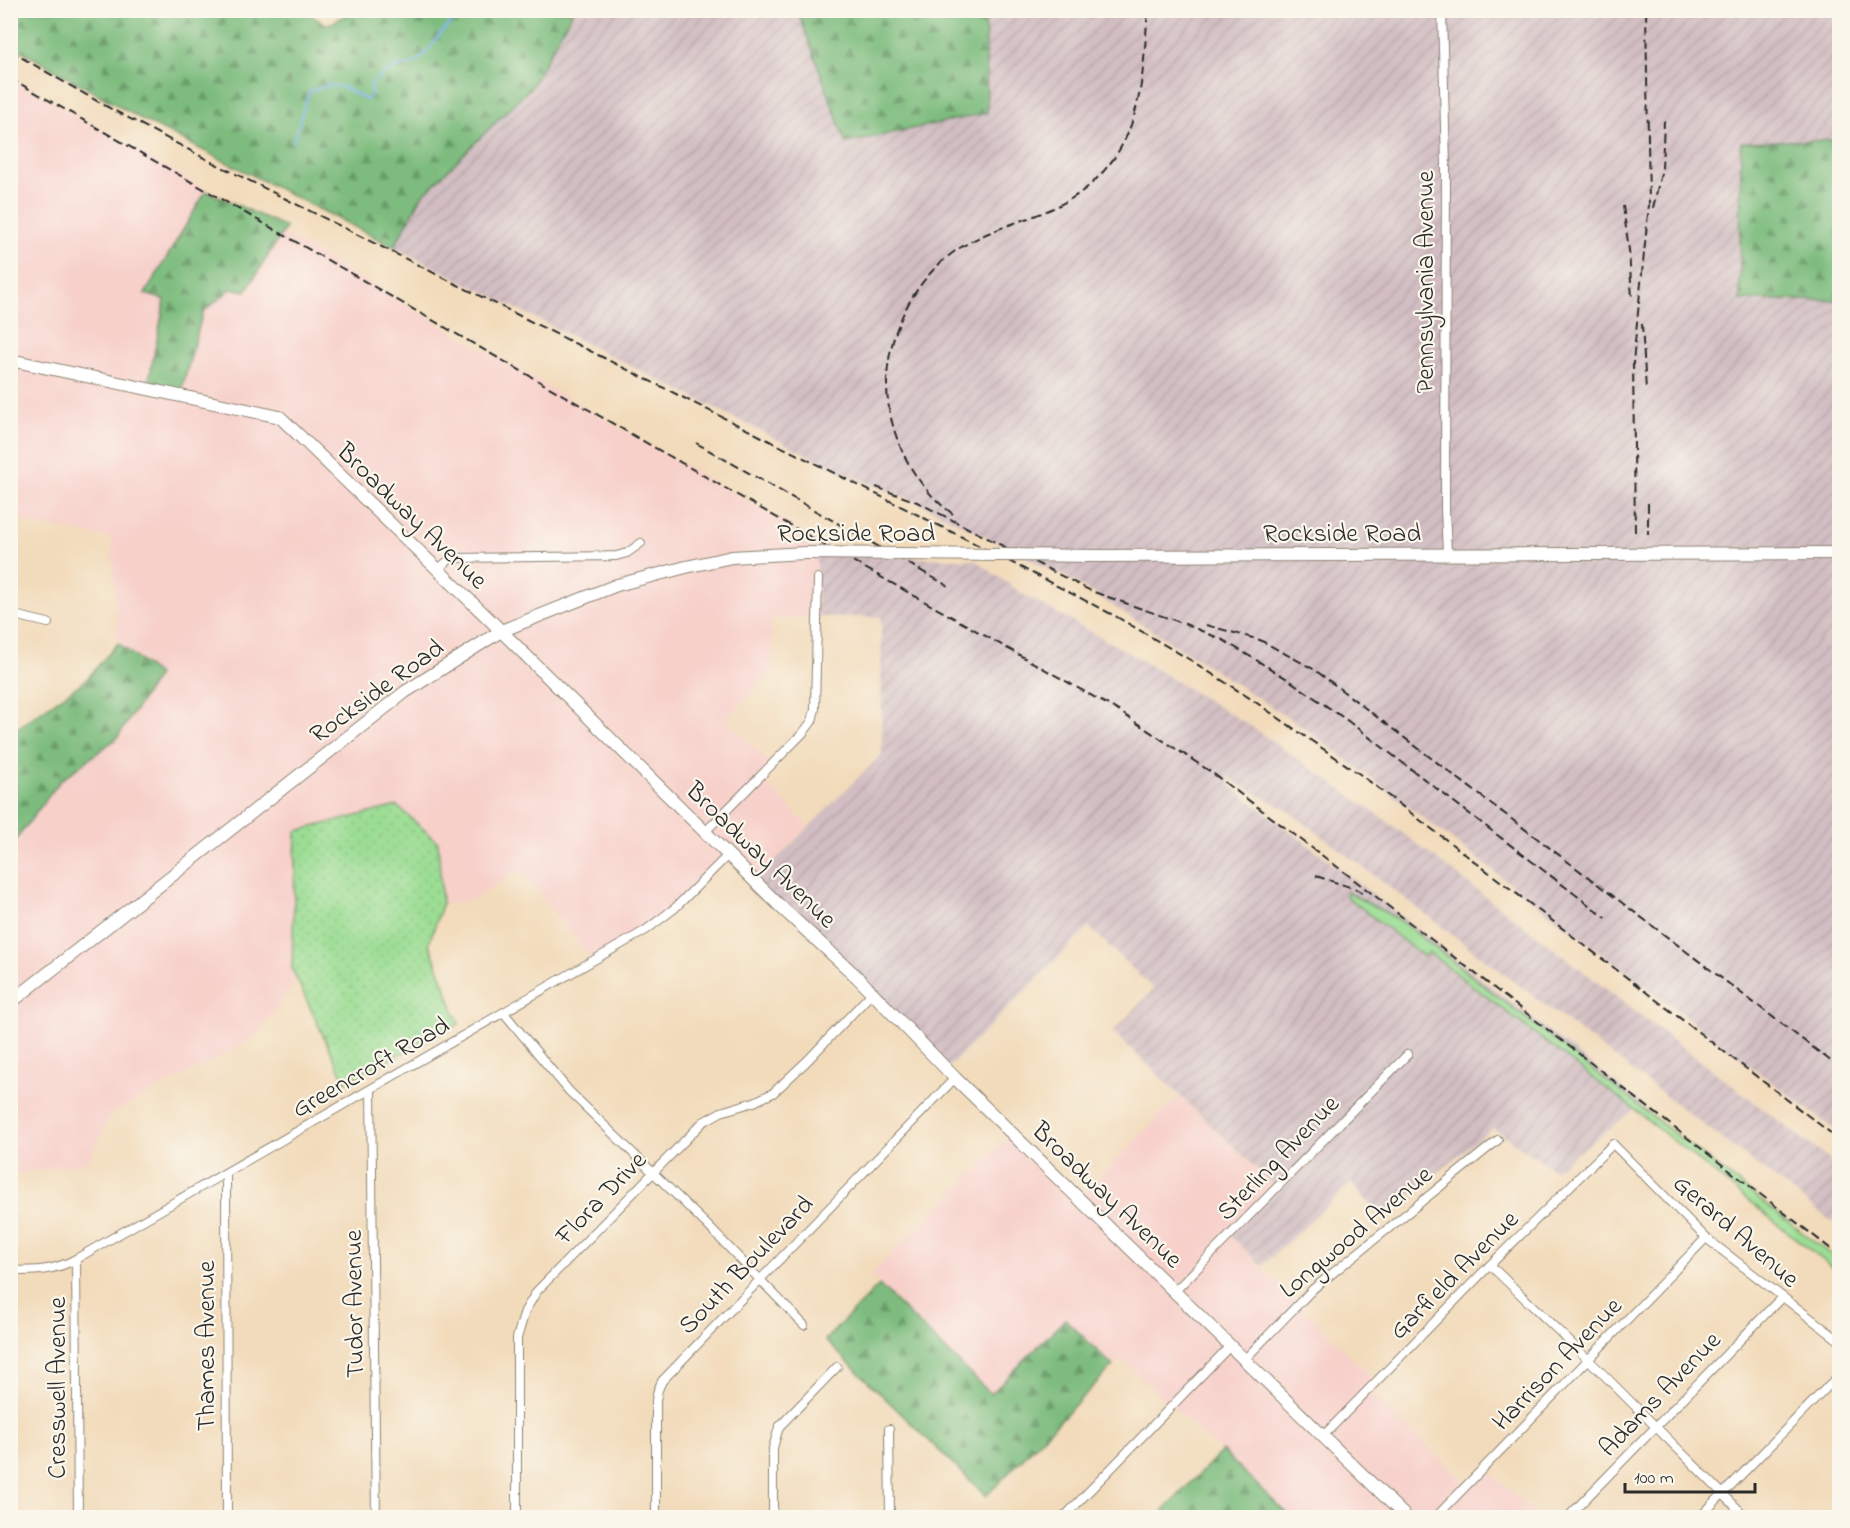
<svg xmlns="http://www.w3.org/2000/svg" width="1850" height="1528" font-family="'Indie Flower',sans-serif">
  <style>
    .built { fill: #f7d0ca }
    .industrial { fill: url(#industrial-furrows) }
    .green { fill: #9cdd94; stroke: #648460; stroke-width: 1.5 }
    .forest { fill: url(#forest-firs); stroke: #547454; stroke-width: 1.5 }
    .park { fill: url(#park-dots); stroke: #648460; stroke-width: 1.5 }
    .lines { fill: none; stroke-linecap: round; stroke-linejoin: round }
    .stream { stroke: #7ab3ea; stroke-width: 2 }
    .street-casing { stroke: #8e8373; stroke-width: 10 }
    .primary-casing { stroke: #8e8373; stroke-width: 14 }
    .street { stroke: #fff; stroke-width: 8 }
    .primary { stroke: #fff; stroke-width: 12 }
    .rail { stroke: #2b2b2b; stroke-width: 2; stroke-dasharray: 9 4.5; stroke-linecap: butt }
    .primary-bridge-casing { stroke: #8e8373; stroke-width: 14; stroke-linecap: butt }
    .primary-bridge { stroke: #fff; stroke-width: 12 }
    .labels { text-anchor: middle; stroke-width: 4.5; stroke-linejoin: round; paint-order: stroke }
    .street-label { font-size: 26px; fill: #2b2b2b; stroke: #fbf7ec }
  </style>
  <defs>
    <pattern id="industrial-furrows" width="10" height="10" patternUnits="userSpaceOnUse" patternTransform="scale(1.5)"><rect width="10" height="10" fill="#d2bec2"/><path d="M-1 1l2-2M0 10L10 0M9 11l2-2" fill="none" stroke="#b4a3a7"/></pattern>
    <pattern id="forest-firs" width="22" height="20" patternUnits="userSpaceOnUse" patternTransform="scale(1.5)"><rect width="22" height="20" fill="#7dbc7e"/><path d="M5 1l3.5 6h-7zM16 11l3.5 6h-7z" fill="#679967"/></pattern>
    <pattern id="park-dots" width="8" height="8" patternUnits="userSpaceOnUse" patternTransform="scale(1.5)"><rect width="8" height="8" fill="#9cdd94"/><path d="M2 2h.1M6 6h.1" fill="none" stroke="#87be80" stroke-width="1.8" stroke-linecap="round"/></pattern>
  </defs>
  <rect width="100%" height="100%" fill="#fbf7ec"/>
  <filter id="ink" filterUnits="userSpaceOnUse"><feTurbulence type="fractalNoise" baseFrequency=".0167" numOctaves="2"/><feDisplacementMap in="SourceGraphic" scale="12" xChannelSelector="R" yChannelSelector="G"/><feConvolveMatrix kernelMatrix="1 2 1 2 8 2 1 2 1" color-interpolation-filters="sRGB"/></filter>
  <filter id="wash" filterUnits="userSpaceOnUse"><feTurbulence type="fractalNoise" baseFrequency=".008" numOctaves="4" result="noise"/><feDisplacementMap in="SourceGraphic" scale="24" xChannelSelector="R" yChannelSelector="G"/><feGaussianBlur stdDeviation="1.35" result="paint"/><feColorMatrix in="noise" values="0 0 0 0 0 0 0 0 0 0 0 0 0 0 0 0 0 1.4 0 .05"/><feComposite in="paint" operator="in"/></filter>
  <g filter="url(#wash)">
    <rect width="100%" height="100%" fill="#f2dbbb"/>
    <g class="built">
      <path d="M11 78 836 552 817 617 771 619 773 672 725 719 772 765 760 777 808 826 755 881 729 856 675 908 593 961 520 870 472 900 442 905 438 842 296 831 293 985 254 1038 112 1114 87 1162 11 1175V846L60 781 117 738 158 675 118 643 112 538 11 520Z"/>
      <path d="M1179 1096 1276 1188 1230 1235 1376 1382 1369 1390 1467 1485 1485 1467 1539 1517H1292L1121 1359 1113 1366 1065 1320 991 1395 871 1275 1013 1133 1079 1197Z"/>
    </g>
    <g class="industrial">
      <path d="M573 11H798L846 143 987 113 985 11H1839V140L1742 142 1741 300H1839V1133L1310 732 1218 672 1075 582 917 502 846 474 394 247 422 196 531 87Z"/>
      <path d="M817 553 975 560 1024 595 1131 654 1252 727 1388 822 1839 1167V1227L1286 809 1241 786 1228 776 1230 786 1348 875 1642 1104 1554 1170 1493 1128 1382 1217 1351 1183 1262 1266 1230 1235 1276 1187 1113 1032 1154 989 1089 927 947 1069 755 881 882 754 881 617H817Z"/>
    </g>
    <path class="green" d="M1347 892 1398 919 1839 1261V1273L1635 1110 1428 952 1424 957 1346 896Z"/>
    <g class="forest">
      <path d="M301 10 328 25 354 11H573L531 87 422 196 394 247 143 120 11 45V11Z"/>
      <path d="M798 11H985L987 113 846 143Z"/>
      <path d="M1839 140V300H1740L1741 142Z"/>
      <path d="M206 191 286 227 246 291 231 289 203 312 180 396 147 389 165 300 145 294Z"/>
      <path d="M118 643 158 675 117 738 60 781 11 846 12 732 86 680Z"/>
      <path d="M879 1285 991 1394 1065 1319 1113 1366 986 1496 825 1340Z"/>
      <path d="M1222 1451 1290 1517H1157Z"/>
    </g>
    <path class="park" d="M397 806 438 842 442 905 429 943 459 1024 345 1082 292 969 296 831Z"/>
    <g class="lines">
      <path class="stream" d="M293 142 309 92 329 85 342 87 367 100 371 95V85C379 76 386 71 398 67 403 65 410 66 415 63 432 52 438 29 457 19 471 12 480 23 495 10"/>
    </g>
  </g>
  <g filter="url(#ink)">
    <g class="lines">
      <g class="street-casing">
        <g id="street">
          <path d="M1442 10 1446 166 1445 509 1447 553"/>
          <path d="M438 569 449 560 455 558 616 556 627 553 641 543"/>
          <path d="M10 614 48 623"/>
          <path d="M706 831 803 733 812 721 815 709 818 578"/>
          <path d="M504 1013 569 1091 708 1226 804 1325"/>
          <path d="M371 1090 376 1518"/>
          <path d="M226 1173 227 1518"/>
          <path d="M76 1259 78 1518"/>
          <path d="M1490 1265 1596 1367 1747 1518"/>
          <path d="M10 1271C35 1271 54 1271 76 1259L646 930 675 908 728 855"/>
          <path d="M1175 1291 1408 1054"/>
          <path d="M1244 1360 1313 1289 1498 1140"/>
          <path d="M889 1429 890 1518"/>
          <path d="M1324 1435 1490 1265 1613 1144 1706 1238 1840 1341"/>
          <path d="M517 1518V1338L525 1311 537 1291 703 1122 721 1112 754 1102 773 1093 807 1061 872 993"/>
          <path d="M656 1518V1400L658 1390 662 1381 955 1078"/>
          <path d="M773 1518V1448L779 1427 837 1367"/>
          <path d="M1063 1518 1230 1346"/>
          <path d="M1435 1518 1706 1238"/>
          <path d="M1567 1518 1782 1297"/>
          <path d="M1699 1518 1840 1374"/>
          <path d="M1833 1518 1840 1511"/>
        </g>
      </g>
      <g class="primary-casing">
        <g id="primary">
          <path d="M10 360 280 417 488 618 782 908 857 977 955 1078 1407 1518"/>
          <path d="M1098 556 1840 553"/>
          <path d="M10 1003 405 692 501 631 617 585 686 567 732 557 805 553"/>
        </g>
      </g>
      <use href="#street" class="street"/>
      <use href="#primary" class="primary"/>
      <g class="rail">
        <path d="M10 51 104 105 208 160 966 539 1117 617 1192 661 1251 699 1361 775 1840 1140"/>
        <path d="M10 78 849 559 1117 710 1211 772 1348 875 1840 1256"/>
        <path d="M1623 206 1629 250 1632 299"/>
        <path d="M1653 208 1662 169 1664 121"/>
        <path d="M1642 324 1646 390"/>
        <path d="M696 443 948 586"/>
        <path d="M876 487 917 502 1091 591 1185 624 1223 640 1289 680 1348 721 1606 918"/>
        <path d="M1648 503V534"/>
        <path d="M953 514C918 489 896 449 889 408 878 344 913 272 970 242 1020 215 1068 216 1108 166 1144 122 1143 65 1148 10"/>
        <path d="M1635 532 1633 362 1649 204 1646 10"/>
        <path d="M1206 625 1260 640 1315 670 1840 1068"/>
        <path d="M1316 876 1356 889 1365 895"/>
      </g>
      <g class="primary-bridge-casing">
        <path id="primary-bridge" d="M805 553 1098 556"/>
      </g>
      <use href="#primary-bridge" class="primary-bridge"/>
    </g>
  </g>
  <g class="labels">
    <g class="street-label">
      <text transform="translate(1424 282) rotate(-90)" y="9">Pennsylvania Avenue</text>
      <text transform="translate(413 515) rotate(44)" y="9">Broadway Avenue</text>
      <text x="856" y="541">Rockside Road</text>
      <text x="1342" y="541">Rockside Road</text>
      <text transform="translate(376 690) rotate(-36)" y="9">Rockside Road</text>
      <text transform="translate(762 854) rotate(44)" y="9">Broadway Avenue</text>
      <text transform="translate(370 1066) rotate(-30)" y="9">Greencroft Road</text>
      <text transform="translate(1277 1157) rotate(-46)" y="9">Sterling Avenue</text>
      <text transform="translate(1108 1194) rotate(44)" y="9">Broadway Avenue</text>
      <text transform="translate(600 1197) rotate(-46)" y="9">Flora Drive</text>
      <text transform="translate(1737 1230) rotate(41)" y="9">Gerard Avenue</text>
      <text transform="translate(1355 1231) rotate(-40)" y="9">Longwood Avenue</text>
      <text transform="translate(745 1264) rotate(-46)" y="9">South Boulevard</text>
      <text transform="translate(1453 1274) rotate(-45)" y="9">Garfield Avenue</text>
      <text transform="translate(353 1304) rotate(-91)" y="9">Tudor Avenue</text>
      <text transform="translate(205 1346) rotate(-90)" y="9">Thames Avenue</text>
      <text transform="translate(1556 1363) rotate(-46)" y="9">Harrison Avenue</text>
      <text transform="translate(56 1388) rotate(-90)" y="9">Cresswell Avenue</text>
      <text transform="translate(1659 1393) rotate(-46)" y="9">Adams Avenue</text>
    </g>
  </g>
  <rect width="1850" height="1528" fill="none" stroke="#fbf7ec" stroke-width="36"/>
  <path d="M1625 1483v9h130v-9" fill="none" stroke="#2b2b2b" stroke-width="3"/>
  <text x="1634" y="1483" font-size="18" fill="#2b2b2b" stroke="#fbf7ec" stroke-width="4.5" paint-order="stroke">100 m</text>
</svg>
